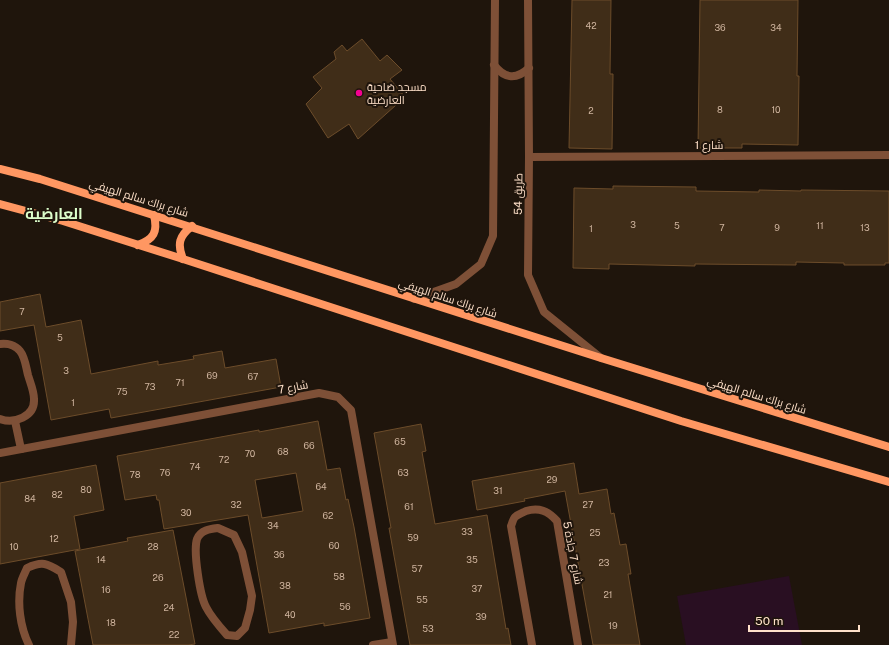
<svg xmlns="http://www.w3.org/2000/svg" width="889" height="645" font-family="'Public Sans',Cairo,sans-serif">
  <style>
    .green { fill: #290f22 }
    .building { fill: #402d18; stroke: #6c4c2a; fill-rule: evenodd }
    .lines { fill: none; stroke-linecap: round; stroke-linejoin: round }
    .minor { stroke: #7e5037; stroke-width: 8 }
    .tertiary { stroke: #7e5037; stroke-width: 8 }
    .secondary { stroke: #ff9762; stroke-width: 8 }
    .poi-dot { fill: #f50190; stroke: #1f150c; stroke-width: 1.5 }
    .labels { text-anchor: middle; stroke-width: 4; stroke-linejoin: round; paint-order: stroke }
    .number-label { font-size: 9px; fill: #cfb49e }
    .poi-label { font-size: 11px; fill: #ffe1ca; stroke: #1f150c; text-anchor: start }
    .street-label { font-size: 11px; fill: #ffe1ca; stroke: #1f150c }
    .district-label { font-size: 15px; font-weight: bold; fill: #dfc; stroke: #1f150c }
  </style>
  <rect width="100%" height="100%" fill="#1f150c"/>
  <path class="green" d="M789 576 802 645H686L677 596Z"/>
  <g class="building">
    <path d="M572 0H611L610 74H613L612 149 569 148Z"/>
    <path d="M700 0H798L797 76H799L798 145 742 144V148H698Z"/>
    <path d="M362 39 380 61 387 55 402 70 390 79 405 97 358 139 349 124 328 138 306 104 322 88 313 77 336 59 334 52 342 45 347 51Z"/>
    <path d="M613 186 696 187V191L759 192V190L801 191V190L889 191V263H885V265H844V263L796 262V265L695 264V266L609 264V269L573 268 574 188 613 189Z"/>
    <path d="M40 294 46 327 81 320 91 374 158 361V365L194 359 193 356 222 351 225 368 276 359 281 387 111 418 109 409 51 420 34 325 0 331V302Z"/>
    <path d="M318 421 327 470 340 468 346 500 348 499 354 527 370 618 324 626V623L269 633 248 515 164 529 159 500H157L156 495 125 500 117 456 259 430V432ZM296 473 303 511 262 518 255 480Z"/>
    <path d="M421 424 426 451 422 452 435 524 487 515 506 629 508 628 511 645H410L389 528H391L374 433Z"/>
    <path d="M574 463 579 494 607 489 611 514 614 513 620 545 626 544 631 574H628L640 645H593L565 491 524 499 525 501 477 510 472 481Z"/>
    <path d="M96 465 104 510 74 516 80 549 0 564V483Z"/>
    <path d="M173 530 195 644 188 645H93L75 551 128 541 127 538Z"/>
  </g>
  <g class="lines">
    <g class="minor">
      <path d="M529 157 889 155"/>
      <path d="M0 344C7 343 15 345 20 351 25 357 26 367 28 375 30 382 34 391 34 399 35 417 14 424 0 419"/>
      <path d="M15 421 21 449"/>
      <path d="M0 453 319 393 338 397 351 410 393 645"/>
      <path d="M218 528 234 535 242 552 252 596 250 610 245 628 237 636 227 635C219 626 211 617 206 607 200 596 193 551 197 539 201 530 210 529 218 528Z"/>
      <path d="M29 645C20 627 17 603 21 583 22 578 25 573 27 568 42 561 47 563 61 572L71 602 73 622 71 645"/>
      <path d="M373 645 392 642"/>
      <path d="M532 645 511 526C512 524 513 519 515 517 518 514 522 513 526 511 539 507 548 511 557 521L578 645"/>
    </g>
    <g class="tertiary">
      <path d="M528 0 529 157 528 275 544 312 601 358"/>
      <path d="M494 65C505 79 516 80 529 68"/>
      <path d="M414 299 456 284 481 264 493 236 495 0"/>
    </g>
    <g class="secondary">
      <path d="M0 169 40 179 601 358 889 447"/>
      <path d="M0 204 63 221 183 259 681 421 889 482"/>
      <path d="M138 245C154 239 158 232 154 215"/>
      <path d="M183 259C177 244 179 236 192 226"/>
    </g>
  </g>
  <circle class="poi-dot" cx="359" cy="93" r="4"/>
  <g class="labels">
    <g class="number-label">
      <text x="591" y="29">42</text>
      <text x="720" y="31">36</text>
      <text x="776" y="31">34</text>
      <text x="720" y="113">8</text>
      <text x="776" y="113">10</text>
      <text x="591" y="114">2</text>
      <text x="633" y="228">3</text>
      <text x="677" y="229">5</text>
      <text x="820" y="229">11</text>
      <text x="722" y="231">7</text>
      <text x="777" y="231">9</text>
      <text x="865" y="231">13</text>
      <text x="591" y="232">1</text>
      <text x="22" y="315">7</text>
      <text x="60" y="341">5</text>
      <text x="66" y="374">3</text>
      <text x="212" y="379">69</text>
      <text x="253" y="380">67</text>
      <text x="180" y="386">71</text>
      <text x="150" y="390">73</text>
      <text x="122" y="395">75</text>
      <text x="73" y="406">1</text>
      <text x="400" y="445">65</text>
      <text x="309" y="449">66</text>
      <text x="283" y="455">68</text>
      <text x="250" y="457">70</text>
      <text x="224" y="463">72</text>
      <text x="195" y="470">74</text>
      <text x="165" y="476">76</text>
      <text x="403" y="476">63</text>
      <text x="135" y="478">78</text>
      <text x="552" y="483">29</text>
      <text x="321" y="490">64</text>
      <text x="86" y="493">80</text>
      <text x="498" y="494">31</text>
      <text x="57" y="498">82</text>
      <text x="30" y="502">84</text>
      <text x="236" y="508">32</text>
      <text x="588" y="508">27</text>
      <text x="409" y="510">61</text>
      <text x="186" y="516">30</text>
      <text x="328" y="519">62</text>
      <text x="273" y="529">34</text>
      <text x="467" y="535">33</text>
      <text x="595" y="536">25</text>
      <text x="413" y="541">59</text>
      <text x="54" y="542">12</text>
      <text x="334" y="549">60</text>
      <text x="14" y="550">10</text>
      <text x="153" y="550">28</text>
      <text x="279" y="558">36</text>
      <text x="101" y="563">14</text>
      <text x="472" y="563">35</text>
      <text x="604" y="566">23</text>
      <text x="417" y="572">57</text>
      <text x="339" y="580">58</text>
      <text x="158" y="581">26</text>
      <text x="285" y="589">38</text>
      <text x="477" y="592">37</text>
      <text x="106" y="593">16</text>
      <text x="608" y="598">21</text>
      <text x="422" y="603">55</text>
      <text x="345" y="610">56</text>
      <text x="169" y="611">24</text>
      <text x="290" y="618">40</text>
      <text x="481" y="620">39</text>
      <text x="111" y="626">18</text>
      <text x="613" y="629">19</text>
      <text x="428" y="632">53</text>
      <text x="174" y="638">22</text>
    </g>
    <g class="poi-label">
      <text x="367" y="91">مسجد ضاحية<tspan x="367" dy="13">العارضية</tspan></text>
    </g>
    <g class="street-label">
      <text x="709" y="149">شارع 1</text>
      <text transform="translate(518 194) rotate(-89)" y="4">طريق 54</text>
      <text transform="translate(139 198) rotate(17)" y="4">شارع براك سالم الهيفي</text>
      <text transform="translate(448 298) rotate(18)" y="4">شارع براك سالم الهيفي</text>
      <text transform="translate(293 387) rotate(-11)" y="4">شارع 7</text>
      <text transform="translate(757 395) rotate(17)" y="4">شارع براك سالم الهيفي</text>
      <text transform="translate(573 553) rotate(79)" y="4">شارع 7 جادة 5</text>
    </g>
    <g class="district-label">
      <text x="54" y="219">العارضية</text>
    </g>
  </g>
  <path d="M749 625v6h110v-6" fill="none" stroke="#ffe1ca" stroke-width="2"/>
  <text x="755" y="625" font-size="12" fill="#ffe1ca" stroke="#1f150c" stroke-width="3" paint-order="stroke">50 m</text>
</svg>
